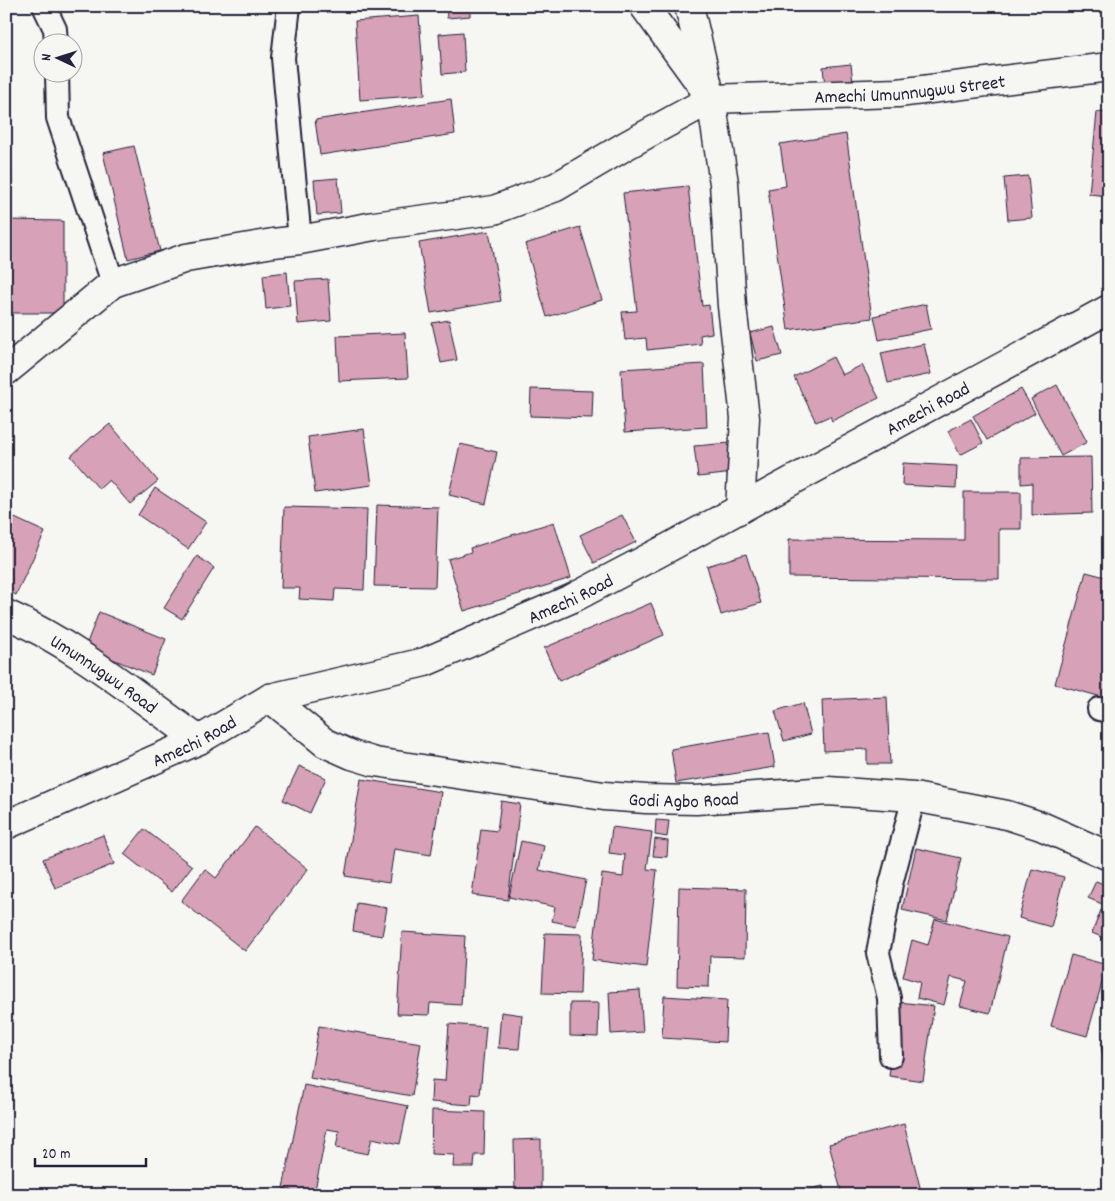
<svg xmlns="http://www.w3.org/2000/svg" width="1115" height="1201" font-family="Dekko,sans-serif">
  <style>
    .building { fill: #d7a1b7; stroke: #22223b }
    .lines { fill: none; stroke-linecap: round; stroke-linejoin: round }
    .service-casing { stroke: #22223b; stroke-width: 26 }
    .minor-casing { stroke: #22223b; stroke-width: 31 }
    .secondary-casing { stroke: #22223b; stroke-width: 31 }
    .service { stroke: #f6f6f2; stroke-width: 22 }
    .minor { stroke: #f6f6f2; stroke-width: 28 }
    .secondary { stroke: #f6f6f2; stroke-width: 28 }
    .labels { text-anchor: middle; stroke-width: 4.5; stroke-linejoin: round; paint-order: stroke }
    .street-label { font-size: 19px; fill: #22223b; stroke: #f6f6f2 }
  </style>
  <rect width="100%" height="100%" fill="#f6f6f2"/>
  <filter id="ink" filterUnits="userSpaceOnUse"><feTurbulence type="fractalNoise" baseFrequency=".02" numOctaves="2"/><feDisplacementMap in="SourceGraphic" scale="10" xChannelSelector="R" yChannelSelector="G"/><feConvolveMatrix kernelMatrix="1 2 1 2 8 2 1 2 1" color-interpolation-filters="sRGB"/></filter>
  <g filter="url(#ink)">
    <g class="building">
      <path d="M446 6H470V16L447 18Z"/>
      <path d="M419 16 425 95 360 100 355 21Z"/>
      <path d="M463 32 465 72 442 74 439 34Z"/>
      <path d="M851 64 854 92 826 95 823 67Z"/>
      <path d="M451 99 455 134 320 155 315 120Z"/>
      <path d="M1097 112 1109 113V196L1089 194Z"/>
      <path d="M846 134 872 318 788 330 768 189 786 186 780 144Z"/>
      <path d="M134 146 160 251 128 259 103 153Z"/>
      <path d="M6 152H11L12 183 6 184Z"/>
      <path d="M1028 176 1032 218 1008 220 1004 178Z"/>
      <path d="M338 178 341 213 317 215 314 180Z"/>
      <path d="M688 186 702 306 709 305 712 333 700 335 701 344 647 350 646 338 625 340 622 312 637 311 623 193Z"/>
      <path d="M6 220 63 221V313H6Z"/>
      <path d="M580 227 602 300 547 317 525 244Z"/>
      <path d="M489 231 501 301 431 313 419 243Z"/>
      <path d="M287 272 290 306 266 309 263 275Z"/>
      <path d="M328 279 331 321 298 324 295 281Z"/>
      <path d="M926 304 931 329 879 340 874 316Z"/>
      <path d="M449 320 457 360 441 363 432 323Z"/>
      <path d="M774 327 782 355 757 361 750 333Z"/>
      <path d="M405 333 408 378 339 381 337 336Z"/>
      <path d="M924 344 931 374 888 383 881 353Z"/>
      <path d="M833 357 842 375 862 365 879 398 832 421 830 416 816 422 794 377Z"/>
      <path d="M704 364 707 427 625 432 621 369Z"/>
      <path d="M1057 385 1087 442 1061 456 1031 399Z"/>
      <path d="M531 389 593 391 592 418 530 416Z"/>
      <path d="M1021 389 1035 413 987 440 973 416Z"/>
      <path d="M971 419 983 443 960 455 948 431Z"/>
      <path d="M110 424 158 481 130 504 109 480 99 489 71 456 93 436 94 437Z"/>
      <path d="M364 429 372 485 315 493 308 437Z"/>
      <path d="M730 443 734 473 698 477 694 446Z"/>
      <path d="M460 444 497 452 486 504 449 495Z"/>
      <path d="M1091 457 1092 513 1032 515V483L1021 484V458Z"/>
      <path d="M903 463 957 466 956 488 902 485Z"/>
      <path d="M155 488 206 522 188 549 138 515Z"/>
      <path d="M964 492H1021V529H999V579L789 577V539L964 540Z"/>
      <path d="M377 505 438 507 435 587 374 586Z"/>
      <path d="M284 507 367 509 364 590 335 589 334 601 299 599 300 588H281Z"/>
      <path d="M6 514 45 532 16 595 6 590Z"/>
      <path d="M622 515 636 542 594 563 580 535Z"/>
      <path d="M554 522 571 578 464 611 448 559 471 552 470 548Z"/>
      <path d="M746 554 761 603 721 615 707 566Z"/>
      <path d="M197 556 214 568 182 619 164 608Z"/>
      <path d="M1086 572 1109 578V699L1055 684Z"/>
      <path d="M651 603 664 635 559 681 544 648Z"/>
      <path d="M99 612 166 639 152 675 85 648Z"/>
      <path d="M887 697 890 764H867V749L824 751 822 700Z"/>
      <path d="M803 703 811 734 784 741 775 711Z"/>
      <path d="M769 732 775 767 676 783 671 749Z"/>
      <path d="M299 766 326 778 310 813 283 800Z"/>
      <path d="M361 779 441 792 431 855 394 849 389 883 345 876Z"/>
      <path d="M501 801 520 804 508 900 472 895 481 829 497 831Z"/>
      <path d="M656 820 669 821 667 837 655 835Z"/>
      <path d="M255 827 308 869 245 951 181 901 205 869 216 878Z"/>
      <path d="M612 827 652 832 647 869 657 870 646 967 592 960 602 874 623 877 625 855 609 853Z"/>
      <path d="M144 829 192 866 172 892 124 854Z"/>
      <path d="M103 835 114 864 55 888 43 859Z"/>
      <path d="M655 839 668 841 667 857 653 856Z"/>
      <path d="M521 841 544 846 539 870 586 880 576 926 552 921 555 907 509 897Z"/>
      <path d="M916 848 961 858 947 920 902 910Z"/>
      <path d="M1032 869 1064 877 1051 927 1019 918Z"/>
      <path d="M1096 881 1109 886V907L1088 898Z"/>
      <path d="M679 887 746 889 745 957 710 956 709 987 677 986Z"/>
      <path d="M357 903 387 908 382 936 353 931Z"/>
      <path d="M1101 910 1109 913V940L1092 933Z"/>
      <path d="M935 919 1008 937 990 1013 960 1006 967 981 951 977 944 1005 917 998 920 982 903 977 912 940 928 945Z"/>
      <path d="M402 932 465 936 461 1005 430 1003 429 1015 397 1014Z"/>
      <path d="M545 933 582 934 580 994 542 993Z"/>
      <path d="M1071 955 1107 965 1087 1036 1051 1026Z"/>
      <path d="M640 990 643 1032 611 1034 609 992Z"/>
      <path d="M664 996 727 1000 725 1042 662 1038Z"/>
      <path d="M899 1002 934 1006 923 1081 889 1076Z"/>
      <path d="M570 1003H599L598 1037 570 1036Z"/>
      <path d="M501 1012 522 1015 519 1049 498 1048Z"/>
      <path d="M449 1024 486 1027 480 1095 472 1094 471 1105 431 1102 432 1080 445 1081Z"/>
      <path d="M319 1026 421 1043 412 1096 310 1078Z"/>
      <path d="M1109 1043V1064H1104L1101 1045Z"/>
      <path d="M304 1085 408 1106 400 1144 372 1138 368 1154 336 1148 339 1131 327 1129 314 1195H290L291 1190 283 1188Z"/>
      <path d="M432 1110 485 1112 484 1155H475L474 1167H453L454 1155 431 1154Z"/>
      <path d="M1104 1122H1109V1195H1107Z"/>
      <path d="M904 1124 922 1195H842L829 1144Z"/>
      <path d="M541 1139V1195H515L514 1140Z"/>
      <path d="M823 1186 825 1195H786Z"/>
      <path d="M372 1191 399 1192V1195H372Z"/>
    </g>
    <g class="lines">
      <g class="service-casing">
        <g id="service">
          <path d="M44 6 55 29 56 42"/>
          <path d="M289 6 283 58 300 240"/>
          <path d="M57 72 58 118 113 283"/>
          <path d="M1099 709 1109 711"/>
          <path d="M891 1056 889 998 878 953 891 884 914 797"/>
        </g>
      </g>
      <g class="minor-casing">
        <g id="minor">
          <path d="M644 6 703 87"/>
          <path d="M689 6 711 99 724 183 732 306 745 418 740 509"/>
          <path id="s1" d="M6 371 113 283 186 258 273 243 300 240 374 226 494 210 556 187 627 145 711 99 898 93 1109 67"/>
          <path id="s2" d="M6 614C76 645 137 696 199 740"/>
          <path id="s3" d="M270 698 325 743 352 755 375 762 604 796 646 799 696 800 828 791 914 797 1007 815 1041 826 1109 856"/>
        </g>
      </g>
      <g class="secondary-casing">
        <g id="secondary">
          <path id="s4" d="M6 825 199 740 270 698 425 662 573 598 664 550 1109 309"/>
        </g>
      </g>
      <use href="#service" class="service"/>
      <use href="#minor" class="minor"/>
      <use href="#secondary" class="secondary"/>
    </g>
  </g>
  <g class="labels">
    <g class="street-label">
      <text dy="7" stroke="none"><textPath href="#s1" startOffset="971">Amechi Umunnugwu Street</textPath></text>
      <text dy="7" stroke="none"><textPath href="#s4" startOffset="1016">Amechi Road</textPath></text>
      <text dy="7" stroke="none"><textPath href="#s4" startOffset="611">Amechi Road</textPath></text>
      <text dy="7" stroke="none"><textPath href="#s2" startOffset="115">Umunnugwu Road</textPath></text>
      <text dy="7" stroke="none"><textPath href="#s4" startOffset="206">Amechi Road</textPath></text>
      <text dy="7" stroke="none"><textPath href="#s3" startOffset="436">Godi Agbo Road</textPath></text>
    </g>
  </g>
  <rect width="1115" height="1201" fill="none" stroke="#f6f6f2" stroke-width="25"/>
  <rect x="12" y="12" width="1090" height="1176" fill="none" stroke="#22223b" stroke-width="2" filter="url(#ink)"/>
  <g transform="translate(58 58) rotate(274)"><circle r="24" fill="#f6f6f2" stroke="#a1a1a9"/>
  <path d="M0-4L9 19L0 12L-9 19Z" fill="#22223b"/>
  <text y="-8" font-size="14" font-weight="bold" text-anchor="middle" fill="#22223b">N</text>
  </g>
  <path d="M35 1158v8h111v-8" fill="none" stroke="#22223b" stroke-width="2.5"/>
  <text x="42" y="1158" font-size="15" fill="#22223b" stroke="#f6f6f2" stroke-width="4" paint-order="stroke">20 m</text>
</svg>
